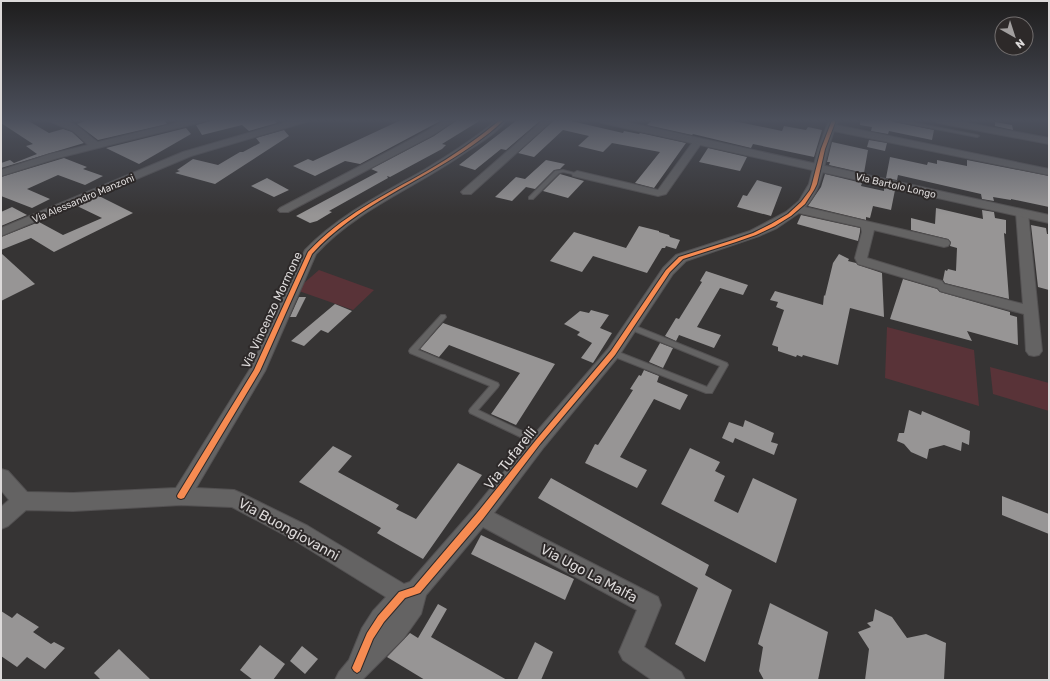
<svg xmlns="http://www.w3.org/2000/svg" width="1050" height="681" font-family="Rubik,sans-serif">
  <style>
    .green { fill: #593338 }
    .building { fill: #979595 }
    .lines { fill: none; stroke-linecap: round; stroke-linejoin: round }
    .service-casing { stroke: #535152; stroke-width: 2 }
    .minor-casing { stroke: #535152; stroke-width: 2 }
    .tertiary-casing { stroke: #535152; stroke-width: 2 }
    .service { fill: #646363; fill-rule: evenodd }
    .minor { fill: #646363; fill-rule: evenodd }
    .tertiary { fill: #646363; fill-rule: evenodd }
    .cycleway-casing { stroke: #2d2929; stroke-width: 2 }
    .cycleway { fill: #f68b52; fill-rule: evenodd }
    .labels { text-anchor: middle; stroke-width: 4; stroke-linejoin: round; paint-order: stroke }
    .far-street-label { font-size: 10px; fill: #dcd9d9; stroke: #2d2929 }
    .street-label { font-size: 12px; fill: #dcd9d9; stroke: #2d2929 }
    .near-street-label { font-size: 14px; fill: #dcd9d9; stroke: #2d2929 }
  </style>
  <rect width="100%" height="100%" fill="#363434"/>
  <g class="green">
    <path d="M319 270 374 290 353 310 296 290Z"/>
    <path d="M887 327 974 350 979 406 885 378Z"/>
    <path d="M990 367 1049 383V411L993 394Z"/>
  </g>
  <g class="building">
    <path d="M1 120H27L49 133 63 129 72 132 84 143 1 168V163L10 160 14 163 37 154 26 146 33 144 1 123Z"/>
    <path d="M88 120H164L167 124 98 140 77 124Z"/>
    <path d="M215 120H274L277 123 249 131 242 125 202 135 196 125Z"/>
    <path d="M401 120H442L360 164 345 161 315 176 293 166 308 159 313 161Z"/>
    <path d="M457 120H481L442 144 446 145 442 149 390 177 387 176 388 178 329 211 332 212 317 221 310 223 296 216 378 172 371 169 434 136Z"/>
    <path d="M517 120H541L506 150 501 149 475 170 459 165Z"/>
    <path d="M554 120H573L571 121 623 133 624 131 639 134 640 133 686 143 654 188 635 183 660 152 612 143 603 152 578 146 589 136 563 130 534 157 518 153Z"/>
    <path d="M652 120H729L782 131 784 126 806 130 808 127 822 130 814 157 753 144 751 148 693 134 692 135 647 125Z"/>
    <path d="M860 120H890L894 122 934 130 932 140 889 131 888 134 871 131 872 127 860 125Z"/>
    <path d="M995 122 1012 125 1013 130 995 126Z"/>
    <path d="M186 128 191 134 139 164 106 148Z"/>
    <path d="M284 130 289 136 215 184 175 173 180 171 177 170 193 159 218 165 240 152H243L260 143 256 138Z"/>
    <path d="M869 140 887 143 885 151 867 147Z"/>
    <path d="M832 142 868 150 864 173 829 165 830 162H827Z"/>
    <path d="M708 148 747 157 740 171 699 162Z"/>
    <path d="M890 157 927 165 928 162 937 164V160L967 166V160L1049 176V207L1011 199V200L993 197 994 201 982 199 981 194 898 175 897 180 886 178Z"/>
    <path d="M64 158 87 167 83 169 103 176 85 185 58 175 27 189 50 199 32 208 1 196V177Z"/>
    <path d="M546 160 565 164 560 169 554 170 535 189 526 187 512 201 495 197 516 177 525 179Z"/>
    <path d="M560 174 584 181 568 198 543 191Z"/>
    <path d="M825 174 862 183 861 186 884 191V188L895 190 891 210 873 206 870 218 866 217V220L808 206 821 187Z"/>
    <path d="M267 178 289 190 274 197 251 186Z"/>
    <path d="M757 180 782 187 771 216 737 207 743 195 747 196Z"/>
    <path d="M99 196 133 213 54 252 31 238 1 250V237L39 222 63 235 102 218 77 206Z"/>
    <path d="M12 207 27 215 1 226V212Z"/>
    <path d="M936 208 983 219 982 210 994 212 995 218 1006 220V234L1004 233 1009 299 945 283 943 280 945 270 947 271 948 269 956 271 957 248 950 246 951 242 948 239 911 230V218L935 224Z"/>
    <path d="M801 215 860 228V232L858 241 797 224Z"/>
    <path d="M1031 225 1046 228 1047 234H1049V290L1038 287Z"/>
    <path d="M639 226 659 231V232L669 235 670 237 680 240 676 249 666 246 665 248H662L647 273 593 256 582 272 550 261 574 232 626 248Z"/>
    <path d="M1 253 35 284 1 301Z"/>
    <path d="M839 254 849 259 848 261 856 263 858 265 882 273 884 317 850 308 838 365 803 355 802 357 797 355 796 357 778 351V347L772 345 784 310 776 307 778 302 770 300 775 291 823 305 824 295 825 296 833 263Z"/>
    <path d="M706 271 748 285 743 295 720 288 697 327 721 335 714 348 679 335 676 341 665 336 676 318 679 319 702 282 700 281Z"/>
    <path d="M903 279 937 289 940 292 1010 312V315L1017 317 1018 345 967 331 972 341 890 319Z"/>
    <path d="M299 297H306L296 317H290Z"/>
    <path d="M335 304 352 311 328 333 321 330 304 346 291 341Z"/>
    <path d="M591 310 609 315 600 328 612 333 593 363 581 358 592 343 577 335 580 332 564 324 580 311 589 313Z"/>
    <path d="M443 323 555 364 516 425 491 414 520 373 449 345 439 357 420 349Z"/>
    <path d="M660 343 673 348 663 368 649 362Z"/>
    <path d="M644 370 659 376 657 382 688 395 680 410 654 399 620 457 647 470 637 488 585 463 595 444 598 445 633 390 630 389 639 375 641 376Z"/>
    <path d="M909 410 921 415 922 411 970 431 969 445 962 442 961 451 944 445 929 449 927 459 911 452 904 444 897 441 899 433H904Z"/>
    <path d="M745 420 774 433 771 442 778 444 774 455 735 438 733 443 722 438 729 422 743 427Z"/>
    <path d="M333 446 352 456 338 472 399 505 396 509 416 519 458 463 482 475 423 559 377 533 381 528 299 482Z"/>
    <path d="M690 448 720 462 715 471 725 476 714 501 738 513 753 478 797 499 776 563 661 504Z"/>
    <path d="M551 478 709 565 705 575 732 590 705 662 675 644 698 588 538 498Z"/>
    <path d="M1002 496 1049 514V534L1002 515Z"/>
    <path d="M481 535 574 579 565 600 471 554Z"/>
    <path d="M770 603 828 632 818 680H764L759 671 763 647 758 644Z"/>
    <path d="M438 604 447 609 431 637 507 680H425L387 657 410 633 418 638Z"/>
    <path d="M875 609 892 617 907 638 926 634 946 643 944 680H865L869 649 858 632 871 627 867 623 873 621Z"/>
    <path d="M1 611 12 618 17 613 39 627 33 632 51 644 54 642 65 648 45 669 27 657 17 667 1 656Z"/>
    <path d="M535 642 553 652 541 680H517Z"/>
    <path d="M260 645 285 664 273 680H253L240 670Z"/>
    <path d="M302 646 318 659 305 674 290 661Z"/>
    <path d="M119 649 151 680H101L94 673Z"/>
  </g>
  <g class="lines">
    <g class="service-casing">
      <g id="service">
        <path d="M892 120H900L977 135 979 136 977 137 894 121Z"/>
        <path d="M563 170 579 174 577 175 563 172 559 173 533 199H529V197L555 171Z"/>
        <path d="M441 315H445L446 317 418 350 498 383 499 385 498 387 478 410 541 440 542 442 541 444 538 445 535 444 470 413 469 411 470 409 490 386 410 353 409 351 410 349Z"/>
        <path d="M629 325H633L727 363 728 365 712 393H706L610 355 609 353 610 351H616L707 387 720 366 629 329 628 327Z"/>
      </g>
    </g>
    <g class="minor-casing">
      <g id="minor">
        <path d="M49 120C60 120 72 121 80 128 87 133 91 138 98 142L188 120H204L202 122 58 158 1 176V170L50 154 88 145 73 131 51 122Z"/>
        <path d="M293 120H308L306 122 191 156 1 236V228L183 152Z"/>
        <path d="M445 120H456L433 135 288 212H280L278 210 280 208 427 131Z"/>
        <path d="M497 120H507C497 133 480 143 466 152 417 187 357 209 316 254L265 371 196 488 234 490 241 493 308 526 404 584 410 582 473 510 532 437 608 349 663 268 676 255 750 231 786 212 799 201 809 184 818 149 829 120H839L836 125 1049 169V175L834 131C824 156 825 187 805 207L948 240 950 243 948 246 944 247 874 230 867 258 942 281 944 284 1023 304 1016 213 1018 211H1026L1028 213 1042 351 1039 355 1034 356 1029 355 1026 351 1024 314 940 291 938 288 858 264 855 258 862 232 861 227 799 213 777 228 759 236 686 261 673 274 618 357 544 447 494 513 658 597 661 605 644 647 681 672 685 680H652L623 660 619 652 637 610 483 527 426 595 421 614 404 638 362 680H335L339 672 349 660 362 628 373 611 386 597 294 540 232 507 181 505 73 511 26 510 8 526 1 529V507L9 500 1 490V469L8 471 27 492 73 493 176 488 250 369 305 250C339 215 382 194 424 170 449 155 474 139 497 120Z"/>
        <path d="M543 120H553L471 194H463L461 192 463 190Z"/>
        <path d="M933 120H952L1049 138V144L938 123Z"/>
        <path d="M698 138 703 141 666 194 658 196 573 176 572 174 577 171 658 190 695 139Z"/>
      </g>
    </g>
    <g class="tertiary-casing">
      <path id="tertiary" d="M596 120H617L1049 215V223L602 123Z"/>
    </g>
    <use href="#service" class="service"/>
    <use href="#minor" class="minor"/>
    <use href="#tertiary" class="tertiary"/>
    <g class="cycleway-casing">
      <g id="cycleway">
        <path d="M500 120H504C495 129 484 137 473 145 421 182 356 205 312 254L260 371 184 498 181 499 178 498 177 496 178 494 254 370 308 252C341 216 385 195 427 171 453 156 477 139 500 120Z"/>
        <path d="M832 120H836L825 149 817 184 814 190 805 204 791 216 775 226 756 235 736 242 683 259 670 272 615 355 540 444 483 519 420 593 405 598 384 622 373 639 360 671 357 673 354 671 352 668 367 633 378 616 399 592 414 587 477 513 536 440 611 351 666 270 679 257 733 240 753 233 771 224 788 214 801 202 810 190 812 184 821 149Z"/>
      </g>
    </g>
    <use href="#cycleway" class="cycleway"/>
  </g>
  <linearGradient id="sky" x2="0" y2="1"><stop stop-color="#1e1d1d"/><stop offset="0.56" stop-color="#4c505c"/><stop offset="1" stop-color="#4c505c" stop-opacity="0"/></linearGradient>
  <rect width="1050" height="215" fill="url(#sky)"/>
  <g class="labels">
    <g class="far-street-label">
      <text transform="translate(896 185) rotate(13)" y="4">Via Bartolo Longo</text>
      <text transform="translate(83 198) rotate(-23)" y="4">Via Alessandro Manzoni</text>
    </g>
    <g class="street-label">
      <text transform="translate(272 310) rotate(-65)" y="4">Via Vincenzo Mormone</text>
    </g>
    <g class="near-street-label">
      <text transform="translate(510 458) rotate(-52)" y="5">Via Tufarelli</text>
      <text transform="translate(289 529) rotate(29)" y="5">Via Buongiovanni</text>
      <text transform="translate(589 573) rotate(28)" y="5">Via Ugo La Malfa</text>
    </g>
  </g>
  <rect width="1050" height="681" fill="none" stroke="#dcd9d9" stroke-width="4"/>
  <g transform="translate(1014 36) rotate(141)"><circle r="19" fill="#2d2929" stroke="#736f6f"/>
  <path d="M0-3L7 15L0 10L-7 15Z" fill="#a29f9f"/>
  <text y="-6" font-size="11" font-weight="bold" text-anchor="middle" fill="#dcd9d9">N</text>
  </g>
</svg>
